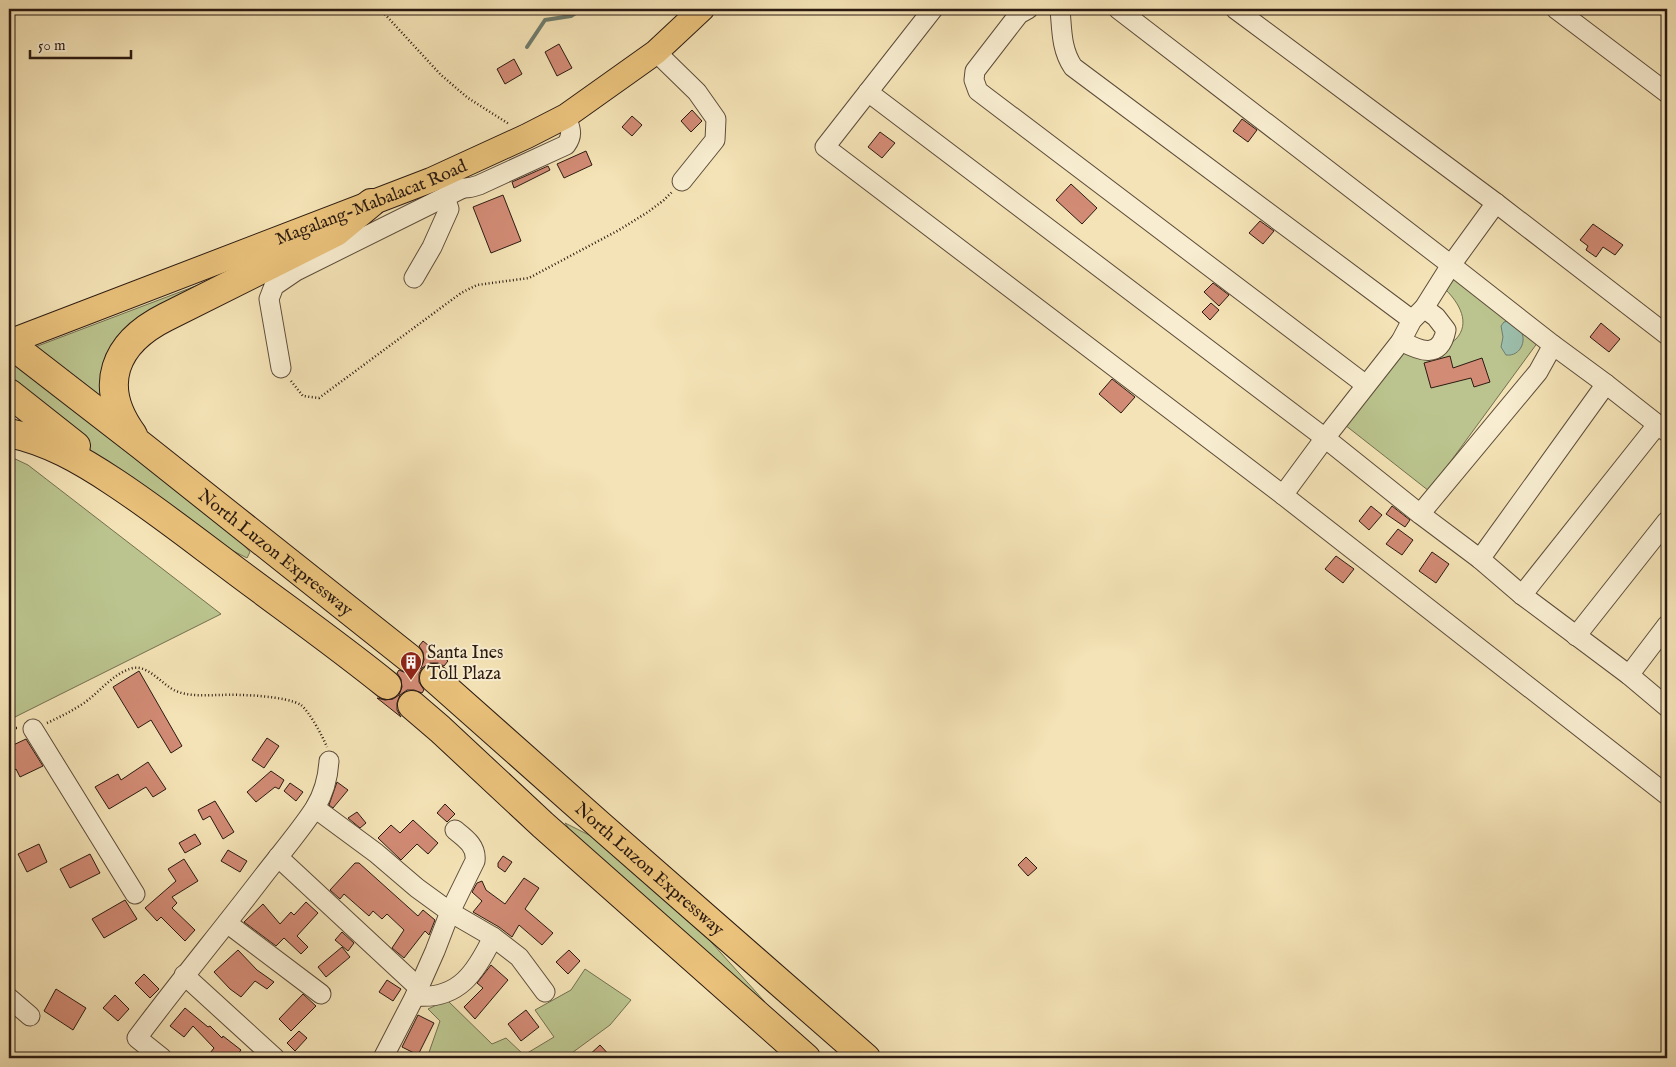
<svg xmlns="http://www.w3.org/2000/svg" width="1676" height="1067" font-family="'IM FELL English',serif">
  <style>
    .green { fill: #bbc48e; stroke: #736f50 }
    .water { fill: #9cbeab; stroke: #6f7c6d }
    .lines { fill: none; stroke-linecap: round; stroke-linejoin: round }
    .stream { stroke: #6f7c6d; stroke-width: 4 }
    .building { fill: #d28b75; stroke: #2b1a11 }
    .minor-casing { stroke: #5d4c3a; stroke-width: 21 }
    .major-casing { stroke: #2b1a11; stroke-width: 26 }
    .highway-casing { stroke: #2b1a11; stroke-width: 30 }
    .path { stroke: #2b1a11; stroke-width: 2.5; stroke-dasharray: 1 2.5; stroke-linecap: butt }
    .minor { stroke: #f8edd0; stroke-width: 19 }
    .major { stroke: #eac27b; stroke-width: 24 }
    .highway { stroke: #eac27b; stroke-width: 28 }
    .labels { text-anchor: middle; stroke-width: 4; stroke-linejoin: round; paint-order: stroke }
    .street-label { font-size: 18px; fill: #2b1a11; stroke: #f8edd0 }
    .poi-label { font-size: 18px; fill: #2b1a11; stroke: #f8edd0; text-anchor: start }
  </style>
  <rect width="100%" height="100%" fill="#f4e3b6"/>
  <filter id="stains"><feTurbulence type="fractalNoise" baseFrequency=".004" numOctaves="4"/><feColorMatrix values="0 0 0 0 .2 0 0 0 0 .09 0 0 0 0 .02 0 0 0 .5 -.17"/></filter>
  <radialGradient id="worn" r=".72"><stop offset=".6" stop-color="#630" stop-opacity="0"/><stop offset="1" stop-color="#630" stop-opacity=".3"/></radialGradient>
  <g class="green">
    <path d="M1464 266 1538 342 1429 491 1345 425 1407 344C1417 345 1429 348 1439 347 1445 347 1452 343 1456 339 1471 323 1459 303 1446 290Z"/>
    <path d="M222 276 173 307 102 399 35 347Z"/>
    <path d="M9 355 225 522 250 552 247 558 190 529 9 388Z"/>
    <path d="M9 456 28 465 221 614 9 720Z"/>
    <path d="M565 823 599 840 703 933 765 1002 757 1007 596 868Z"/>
    <path d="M585 969 631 1000 610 1025 565 1058H427L440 1021 428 1009 447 1000 492 1044 506 1038 524 1055 554 1037 535 1010 571 990Z"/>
  </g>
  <path class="water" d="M1508 321C1511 323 1515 325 1518 327 1529 338 1521 357 1506 355L1501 347 1503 337 1501 326 1504 322Z"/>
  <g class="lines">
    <path class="stream" d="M527 47 545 20 571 16 582 9"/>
  </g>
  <g class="building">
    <path d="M559 44 572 68 557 76 545 52Z"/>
    <path d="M514 59 522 74 505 84 497 69Z"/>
    <path d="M692 110 702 121 691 132 681 121Z"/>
    <path d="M632 116 642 125 632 136 622 127Z"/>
    <path d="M1242 119 1257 130 1248 142 1233 131Z"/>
    <path d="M880 132 895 143 882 158 868 147Z"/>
    <path d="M586 151 592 165 564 178 557 164Z"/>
    <path d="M548 166 550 170 514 188 512 182Z"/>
    <path d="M1071 184 1097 208 1082 224 1056 200Z"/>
    <path d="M503 195 521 241 491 253 473 207Z"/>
    <path d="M1260 221 1274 231 1263 244 1249 233Z"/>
    <path d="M1593 224 1623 245 1615 255 1603 247 1596 257 1586 250 1588 246 1580 240Z"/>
    <path d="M1213 283 1229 295 1219 306 1204 292Z"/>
    <path d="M1211 303 1219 310 1210 320 1202 312Z"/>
    <path d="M1601 323 1620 339 1609 352 1590 337Z"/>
    <path d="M1450 356 1453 368 1482 358 1490 382 1474 387 1471 378 1431 388 1424 363Z"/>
    <path d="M1112 379 1135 397 1121 413 1099 394Z"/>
    <path d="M1371 506 1382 515 1369 530 1359 521Z"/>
    <path d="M1392 506 1410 520 1405 527 1386 514Z"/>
    <path d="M1398 529 1413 540 1402 555 1386 544Z"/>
    <path d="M1432 552 1449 564 1436 583 1419 571Z"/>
    <path d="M1336 556 1354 569 1343 583 1325 569Z"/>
    <path d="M423 641 448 661 444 666 438 663H430L422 668 419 674V682L424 690 422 693 414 690H407L400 695 397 703V710L401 717 377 698 385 700 393 699 399 695 402 687 401 679 397 673 399 670 406 673H414L421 668 424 660 423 652 419 646Z"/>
    <path d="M139 671 182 746 171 753 151 720 138 728 113 687Z"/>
    <path d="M267 738 279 746 264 768 252 760Z"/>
    <path d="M26 739 43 766 20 777 16 769 9 774V747Z"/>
    <path d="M148 762 166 789 153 797 146 787 109 809 95 787 118 774 121 780Z"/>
    <path d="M271 771 284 780 279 789 275 787 256 802 247 792Z"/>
    <path d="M337 782 348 790 333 808 329 805Z"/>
    <path d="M290 783 303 792 296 801 284 791Z"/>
    <path d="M215 801 234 832 223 839 210 816 203 820 198 810Z"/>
    <path d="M445 804 455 814 447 822 437 813Z"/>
    <path d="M357 812 366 823 360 828 348 818Z"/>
    <path d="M413 820 438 843 428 854 417 844 401 860 378 838 391 825 400 833Z"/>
    <path d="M195 834 201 844 185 853 179 843Z"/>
    <path d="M39 844 47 862 27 872 18 854Z"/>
    <path d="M228 850 247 861 240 872 221 861Z"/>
    <path d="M90 854 100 873 70 888 60 869Z"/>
    <path d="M503 856 512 862 505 872 498 867V863Z"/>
    <path d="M1026 857 1037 868 1028 876 1018 865Z"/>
    <path d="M184 859 198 881 172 897 177 903 172 908 195 930 185 941 161 917 157 921 145 908 176 881 168 869Z"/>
    <path d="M355 863H359L418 916 423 910 435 920 429 935 425 931 404 958 392 948 404 930 387 914 382 919 373 911 369 916 344 894 340 899 330 890Z"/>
    <path d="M524 878 539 888 525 909 553 933 542 945 519 925 512 937 499 927 473 912 482 901 472 892 477 883 482 881 486 890 505 904Z"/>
    <path d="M125 900 137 919 104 938 92 919Z"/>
    <path d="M306 902 318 913 297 936 308 947 301 954 284 938 276 946 244 922 263 904 280 924 291 912 294 915Z"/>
    <path d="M342 932 354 943 348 951 335 940Z"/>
    <path d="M342 947 350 957 326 977 318 967Z"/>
    <path d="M238 950 257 970 274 982 267 989 255 981 241 997 230 989 214 972Z"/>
    <path d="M569 950 580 961 568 974 556 962Z"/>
    <path d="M491 965 508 980 475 1019 464 1007 483 988 477 983Z"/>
    <path d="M144 974 159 989 150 998 135 983Z"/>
    <path d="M387 980 401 989 393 1001 379 992Z"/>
    <path d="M56 989 86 1008 73 1030 44 1011Z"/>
    <path d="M303 994 316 1006 291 1031 279 1019Z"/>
    <path d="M115 995 129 1009 118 1021 103 1008Z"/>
    <path d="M185 1008 208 1027 210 1026 222 1038 223 1036 241 1050 235 1058H216L210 1053 214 1048 193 1026 184 1037 170 1026Z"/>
    <path d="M526 1010 539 1027 521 1041 508 1024Z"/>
    <path d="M418 1015 434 1023 418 1055 402 1047Z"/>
    <path d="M299 1031 307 1038 295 1051 287 1043Z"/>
    <path d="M600 1045 612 1058H586Z"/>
  </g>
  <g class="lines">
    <g class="minor-casing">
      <g id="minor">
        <path d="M933 9 825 147 1283 495 1667 795"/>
        <path d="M1028 9 1019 14 975 71 974 80 978 91 1366 385"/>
        <path d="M1060 9C1062 30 1061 49 1073 67L1412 320"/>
        <path d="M1118 9 1451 265 1553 345 1606 384 1667 432"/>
        <path d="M1235 9 1496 203 1667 335"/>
        <path d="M1556 9 1667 93"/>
        <path d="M656 52 697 92 716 119 715 140 682 181"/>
        <path d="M868 92 1325 438 1420 514 1480 559 1522 595 1629 675 1667 707"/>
        <path d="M449 185C461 189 468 189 479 185L566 145C574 134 570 128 566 116"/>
        <path d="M414 278 432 247 449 209 445 197"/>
        <path d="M1401 341C1420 351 1440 360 1446 330L1436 317 1424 308"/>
        <path d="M281 368 269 299 274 286 296 271 461 189"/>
        <path d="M1283 495 1325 438 1401 341 1412 320 1424 308 1451 265 1496 203"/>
        <path d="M1420 514 1538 372 1553 345"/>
        <path d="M1480 559 1606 384"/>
        <path d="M1522 595 1657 425"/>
        <path d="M1576 636 1667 521"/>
        <path d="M1629 675 1667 625"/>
        <path d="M33 729 135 894"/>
        <path d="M315 808 376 853 417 888 450 912 493 937"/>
        <path d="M278 857 418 987"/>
        <path d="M227 923 321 994"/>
        <path d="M184 975 275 1058"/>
        <path d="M415 996C459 1000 476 972 493 937L519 957 545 992"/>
        <path d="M9 998 30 1016"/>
        <path d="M162 1058 137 1038C178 983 222 930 264 875 281 853 300 831 315 808 324 793 328 778 329 761"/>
        <path d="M383 1058 415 996 435 951 450 912 475 861C477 846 465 838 455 830"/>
      </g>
    </g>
    <g class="major-casing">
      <g id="major">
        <path id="s1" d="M9 342 431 180 527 136 566 116 656 52 702 9"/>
      </g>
    </g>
    <g class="highway-casing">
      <g id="highway">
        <path id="s2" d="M9 343 142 446 409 658"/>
        <path d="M9 393 76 446"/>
        <path d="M9 433C48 441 81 460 114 482 152 507 188 535 224 562 278 603 334 642 387 685"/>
        <path d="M133 435C97 386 114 343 166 317L336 232 371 203"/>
        <path id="s3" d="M434 678 602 827 866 1058"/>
        <path d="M412 705 440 729 543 825 806 1058"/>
      </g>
    </g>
    <g class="path">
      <path d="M380 9 441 75 468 98 509 124"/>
      <path d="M291 381 303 396 319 398 461 293 477 285 529 278 619 230 648 212 664 200 672 192"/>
      <path d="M47 723C60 717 72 711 84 703 101 691 113 673 133 668 149 665 162 685 176 691 190 697 206 695 221 695 239 694 287 696 301 705 309 711 323 737 327 747"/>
      <path d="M9 728H18"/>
    </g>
    <use href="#minor" class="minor"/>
    <use href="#major" class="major"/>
    <use href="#highway" class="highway"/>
  </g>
  <defs>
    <g id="building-pin" transform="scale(1.125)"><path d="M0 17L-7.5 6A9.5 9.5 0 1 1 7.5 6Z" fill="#8f2418" stroke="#f8edd0"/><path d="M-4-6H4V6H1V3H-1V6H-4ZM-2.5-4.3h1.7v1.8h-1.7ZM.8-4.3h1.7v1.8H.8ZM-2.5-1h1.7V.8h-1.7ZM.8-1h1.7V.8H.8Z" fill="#fff"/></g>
  </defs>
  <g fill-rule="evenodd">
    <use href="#building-pin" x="411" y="662"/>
  </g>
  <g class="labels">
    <g class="street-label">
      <text dy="6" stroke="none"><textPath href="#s1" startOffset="388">Magalang-Mabalacat Road</textPath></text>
      <text dy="6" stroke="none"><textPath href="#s2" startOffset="339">North Luzon Expressway</textPath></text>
      <text dy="6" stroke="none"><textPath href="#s3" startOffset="288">North Luzon Expressway</textPath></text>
    </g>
    <g class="poi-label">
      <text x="427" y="658">Santa Ines<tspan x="427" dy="21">Toll Plaza</tspan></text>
    </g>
  </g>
  <rect width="1676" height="1067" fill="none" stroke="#f4e3b6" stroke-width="30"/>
  <rect x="10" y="10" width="1656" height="1047" fill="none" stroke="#2b1a11" stroke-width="2.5"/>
  <rect x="15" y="15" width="1646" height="1037" fill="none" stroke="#2b1a11"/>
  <path d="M30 50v8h101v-8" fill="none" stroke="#2b1a11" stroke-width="2.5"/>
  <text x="38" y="50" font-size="15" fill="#2b1a11" stroke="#f8edd0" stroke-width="4" paint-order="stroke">50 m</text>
  <rect width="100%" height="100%" filter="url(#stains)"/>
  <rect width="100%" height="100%" fill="url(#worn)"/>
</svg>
